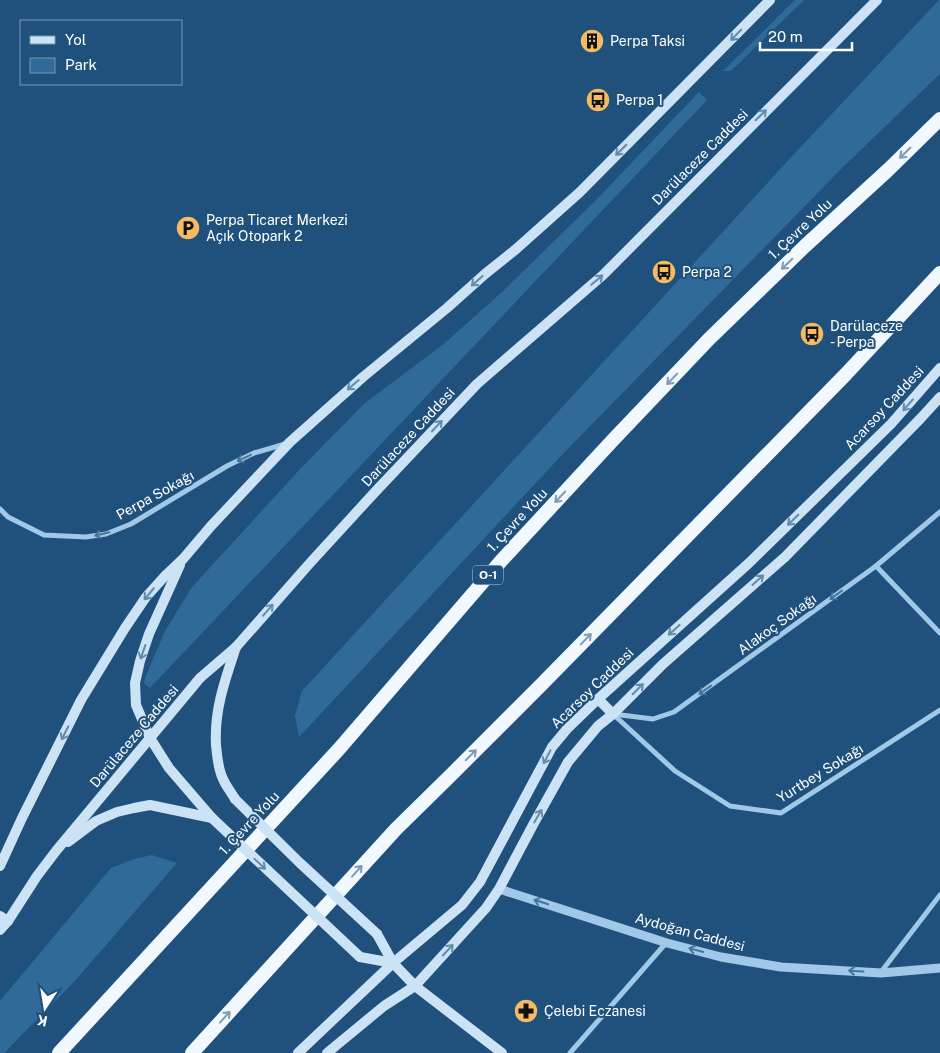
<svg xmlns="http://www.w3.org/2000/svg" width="940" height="1053" font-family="'Public Sans',sans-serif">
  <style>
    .green { fill: #2f6a98 }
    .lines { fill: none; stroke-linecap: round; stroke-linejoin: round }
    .minor { stroke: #a1c8e7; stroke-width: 5 }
    .tertiary { stroke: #a1c8e7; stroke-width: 9 }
    .secondary { stroke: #cce2f5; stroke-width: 10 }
    .trunk { stroke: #f1f8fe; stroke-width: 14 }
    .secondary-bridge { stroke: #cce2f5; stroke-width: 10 }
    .oneway { stroke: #648bac }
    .oneway2 { stroke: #7d9cb6 }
    .oneway3 { stroke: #46759c }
    .labels { text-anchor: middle; stroke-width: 4; stroke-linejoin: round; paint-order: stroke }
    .shield { fill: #1f517c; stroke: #bccbd8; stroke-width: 1 }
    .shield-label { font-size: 12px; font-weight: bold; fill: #fff }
    .poi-label { font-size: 14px; fill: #fff; stroke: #1f517c; text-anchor: start }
    .street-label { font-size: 14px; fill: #fff; stroke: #1f517c }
  </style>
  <rect width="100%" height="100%" fill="#1f517c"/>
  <g class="green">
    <path d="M795 0H804L732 70 728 71H723Z"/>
    <path d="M939 0H940V74L843 167 561 456 299 737 295 716 302 691 794 154Z"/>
    <path d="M699 92 707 100 150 688 147 686 144 683 145 678 165 631 192 587 301 468 365 403 445 343 503 291 597 199Z"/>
    <path d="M152 855 177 863 74 982 4 1053H0V1001L111 868 134 859Z"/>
  </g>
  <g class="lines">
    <g class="minor">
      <path d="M0 509 8 517 44 535 86 537 106 534 131 524 227 466 254 453 285 444"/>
      <path d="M876 566 940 633"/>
      <path d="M613 714 653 719 674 712 876 566 940 512"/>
      <path d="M614 715 675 771 730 806 781 813 940 710"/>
      <path d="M881 972 940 895"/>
      <path d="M570 1053 666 943"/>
    </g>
    <path class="tertiary" d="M499 889 667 943 721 957 781 967 881 973 940 968"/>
    <g class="secondary">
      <path d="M180 565 149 634 140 661 135 683 136 705 150 738 169 768 212 818"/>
      <path d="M598 699 613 714"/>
      <path d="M235 799C231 792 226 786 223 779 218 769 217 756 216 745 214 710 225 680 236 647"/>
      <path d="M68 842 96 821 117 812 134 808 150 805 212 818"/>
      <path d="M0 866 22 818 81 700 125 628 146 597 164 577 183 559 211 526 290 442 363 377 447 308 485 274 515 250 580 192 770 0"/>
      <path d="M0 916 8 921"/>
      <path d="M0 930 8 921 37 876 56 851 200 678 236 647 310 563 375 492 477 384 603 275 877 0"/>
      <path d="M377 934 393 963 415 986 502 1053"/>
      <path d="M360 957 393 963"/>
      <path d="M298 1053 393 963 462 905 480 882 552 747 567 729 598 699 749 563 891 424 940 368"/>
      <path d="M327 1053 384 1006 415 986 486 908 499 889 534 823 568 762 598 726 613 714 663 664 785 557 921 418 940 397"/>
    </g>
    <g class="trunk">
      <path d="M59 1053 339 749 501 561 612 441 709 339 805 246 888 170 940 119"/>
      <path d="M192 1053 396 829 451 775 542 684 846 374 940 273"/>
    </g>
    <g class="secondary-bridge">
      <path d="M235 799 300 863 377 934"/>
      <path d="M212 818 360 957"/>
    </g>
  </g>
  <defs><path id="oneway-shaft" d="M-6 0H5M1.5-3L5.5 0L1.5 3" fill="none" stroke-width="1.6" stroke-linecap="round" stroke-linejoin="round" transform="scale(1.25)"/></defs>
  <g class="oneway">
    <use href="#oneway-shaft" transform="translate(736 35) rotate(134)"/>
    <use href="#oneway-shaft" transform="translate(761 115) rotate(-45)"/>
    <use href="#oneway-shaft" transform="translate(621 150) rotate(135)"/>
    <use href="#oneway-shaft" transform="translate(597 280) rotate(-40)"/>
    <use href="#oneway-shaft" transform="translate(477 281) rotate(138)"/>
    <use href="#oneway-shaft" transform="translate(353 385) rotate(139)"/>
    <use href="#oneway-shaft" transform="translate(908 405) rotate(131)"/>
    <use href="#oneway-shaft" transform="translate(437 426) rotate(-47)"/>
    <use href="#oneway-shaft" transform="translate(793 520) rotate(136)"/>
    <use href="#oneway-shaft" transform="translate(758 580) rotate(-42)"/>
    <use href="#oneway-shaft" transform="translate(149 594) rotate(130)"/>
    <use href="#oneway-shaft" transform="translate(268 610) rotate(-49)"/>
    <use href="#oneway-shaft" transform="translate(674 630) rotate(138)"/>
    <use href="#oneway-shaft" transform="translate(143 652) rotate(109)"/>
    <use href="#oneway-shaft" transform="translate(638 689) rotate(-45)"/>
    <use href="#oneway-shaft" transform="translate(65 733) rotate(117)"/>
    <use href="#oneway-shaft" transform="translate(547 757) rotate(118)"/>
    <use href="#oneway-shaft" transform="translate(538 816) rotate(-60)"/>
    <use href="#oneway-shaft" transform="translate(260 864) rotate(43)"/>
    <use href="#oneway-shaft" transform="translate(448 950) rotate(-47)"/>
  </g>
  <g class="oneway2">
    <use href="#oneway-shaft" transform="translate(905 153) rotate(136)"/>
    <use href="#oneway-shaft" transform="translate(787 264) rotate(136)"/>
    <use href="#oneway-shaft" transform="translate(672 379) rotate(134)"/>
    <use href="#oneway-shaft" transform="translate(560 497) rotate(133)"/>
    <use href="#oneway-shaft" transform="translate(586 639) rotate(-46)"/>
    <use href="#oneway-shaft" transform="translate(471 755) rotate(-45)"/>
    <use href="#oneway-shaft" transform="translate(357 871) rotate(-48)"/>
    <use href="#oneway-shaft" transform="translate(225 1017) rotate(-48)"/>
  </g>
  <g class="oneway3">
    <use href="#oneway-shaft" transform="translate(244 458) rotate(155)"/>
    <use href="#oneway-shaft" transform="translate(102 534) rotate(167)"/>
    <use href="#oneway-shaft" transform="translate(836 595) rotate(144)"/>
    <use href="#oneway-shaft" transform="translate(705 690) rotate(144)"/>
    <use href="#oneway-shaft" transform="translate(541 902) rotate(-162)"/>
    <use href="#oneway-shaft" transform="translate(696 950) rotate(-165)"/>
    <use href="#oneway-shaft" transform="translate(856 971) rotate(-177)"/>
  </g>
  <defs>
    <g id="building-disc" transform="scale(1.25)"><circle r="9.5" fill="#f5bb61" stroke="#1f517c"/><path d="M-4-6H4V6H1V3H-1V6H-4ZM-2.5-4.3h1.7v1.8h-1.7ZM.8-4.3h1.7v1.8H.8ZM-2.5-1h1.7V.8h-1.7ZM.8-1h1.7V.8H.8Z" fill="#111"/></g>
    <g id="bus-disc" transform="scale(1.25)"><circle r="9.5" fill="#f5bb61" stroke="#1f517c"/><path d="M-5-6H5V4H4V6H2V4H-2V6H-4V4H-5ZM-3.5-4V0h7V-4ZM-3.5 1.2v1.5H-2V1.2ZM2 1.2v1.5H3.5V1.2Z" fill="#111"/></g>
    <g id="parking-disc" transform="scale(1.25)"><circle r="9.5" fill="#f5bb61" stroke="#1f517c"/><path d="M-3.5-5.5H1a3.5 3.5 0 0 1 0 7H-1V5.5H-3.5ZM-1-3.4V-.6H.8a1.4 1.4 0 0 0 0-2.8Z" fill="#111"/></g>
    <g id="pharmacy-disc" transform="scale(1.25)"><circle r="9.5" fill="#f5bb61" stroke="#1f517c"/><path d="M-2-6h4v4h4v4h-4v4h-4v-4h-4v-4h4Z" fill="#111"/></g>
  </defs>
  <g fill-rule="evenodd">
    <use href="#building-disc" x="592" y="41"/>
    <use href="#bus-disc" x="598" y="100"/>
    <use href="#parking-disc" x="188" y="228"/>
    <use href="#bus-disc" x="664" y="272"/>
    <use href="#bus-disc" x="812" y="334"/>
    <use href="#pharmacy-disc" x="526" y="1011"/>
  </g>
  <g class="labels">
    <rect class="shield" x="473" y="565.5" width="30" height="19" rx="4"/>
    <g class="shield-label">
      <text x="488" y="579">O-1</text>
    </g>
    <g class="poi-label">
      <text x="610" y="46">Perpa Taksi</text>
      <text x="616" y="105">Perpa 1</text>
      <text x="206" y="225">Perpa Ticaret Merkezi<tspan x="206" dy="16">Açık Otopark 2</tspan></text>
      <text x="682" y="277">Perpa 2</text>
      <text x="830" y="331">Darülaceze<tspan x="830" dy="16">- Perpa</tspan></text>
      <text x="544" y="1016">Çelebi Eczanesi</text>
    </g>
    <g class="street-label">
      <text transform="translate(700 157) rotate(-45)" y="5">Darülaceze Caddesi</text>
      <text transform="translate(800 229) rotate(-43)" y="5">1. Çevre Yolu</text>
      <text transform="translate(884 408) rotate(-47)" y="5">Acarsoy Caddesi</text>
      <text transform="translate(408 437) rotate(-47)" y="5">Darülaceze Caddesi</text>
      <text transform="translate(155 495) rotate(-29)" y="5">Perpa Sokağı</text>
      <text transform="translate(517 520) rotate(-47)" y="5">1. Çevre Yolu</text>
      <text transform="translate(777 624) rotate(-36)" y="5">Alakoç Sokağı</text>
      <text transform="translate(592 688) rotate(-44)" y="5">Acarsoy Caddesi</text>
      <text transform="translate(134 736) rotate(-50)" y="5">Darülaceze Caddesi</text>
      <text transform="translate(820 773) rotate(-32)" y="5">Yurtbey Sokağı</text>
      <text transform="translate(249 823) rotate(-47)" y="5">1. Çevre Yolu</text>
      <text transform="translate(690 932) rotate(15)" y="5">Aydoğan Caddesi</text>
    </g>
  </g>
  <rect x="20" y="20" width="162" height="65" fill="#1f517c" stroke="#7997b0"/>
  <rect x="30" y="36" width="25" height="8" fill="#cce2f5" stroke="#7997b0"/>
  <text x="65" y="45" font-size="15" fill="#ffffff">Yol</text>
  <rect x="30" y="58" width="25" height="15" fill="#2f6a98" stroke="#7997b0"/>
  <text x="65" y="70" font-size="15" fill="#ffffff">Park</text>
  <g transform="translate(45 1008) rotate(192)" stroke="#1f517c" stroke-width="4" paint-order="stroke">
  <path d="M0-4L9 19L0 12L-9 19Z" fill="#ffffff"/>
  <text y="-8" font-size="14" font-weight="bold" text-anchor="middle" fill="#ffffff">K</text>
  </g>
  <path d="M760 42v8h92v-8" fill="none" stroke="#ffffff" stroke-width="2.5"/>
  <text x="768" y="42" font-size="15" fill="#ffffff" stroke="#1f517c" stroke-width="4" paint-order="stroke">20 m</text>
</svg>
